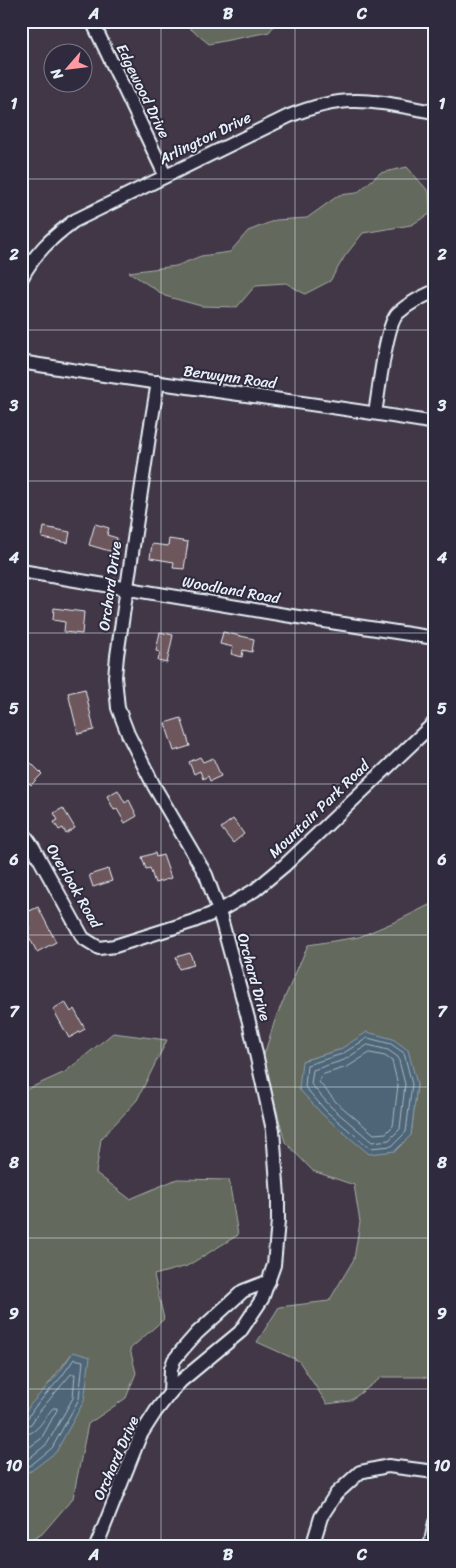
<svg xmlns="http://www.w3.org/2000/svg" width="456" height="1568" font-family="Sriracha,sans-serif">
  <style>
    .green { fill: #64695c; stroke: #a6adaa; fill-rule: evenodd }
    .water { fill: #4d6577; stroke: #8b9dab }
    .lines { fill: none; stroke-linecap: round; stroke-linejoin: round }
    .shore { stroke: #aab9c4; stroke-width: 1 }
    .building { fill: #6d565c; stroke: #e8f1f8 }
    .minor-casing { stroke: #e8f1f8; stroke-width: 16 }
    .minor { stroke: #2f2a3d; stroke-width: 12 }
    .grid { fill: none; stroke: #e8f1f8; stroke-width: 1; stroke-opacity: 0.55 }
    .labels { text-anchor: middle; stroke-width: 4; stroke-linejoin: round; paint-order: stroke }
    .street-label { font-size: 15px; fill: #e8f1f8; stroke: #2f2a3d }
    .neatline { fill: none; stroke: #e8f1f8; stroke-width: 2 }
    .grid-label { font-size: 16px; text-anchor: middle; font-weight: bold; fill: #e8f1f8 }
  </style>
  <rect width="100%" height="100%" fill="#423746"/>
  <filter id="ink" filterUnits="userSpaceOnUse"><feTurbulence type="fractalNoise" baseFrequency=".02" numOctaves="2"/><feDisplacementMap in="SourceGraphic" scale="10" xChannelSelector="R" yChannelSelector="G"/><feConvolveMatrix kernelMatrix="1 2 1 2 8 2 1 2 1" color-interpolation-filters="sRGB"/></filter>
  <g filter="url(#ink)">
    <g class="green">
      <path d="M181 21H278L269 32 209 44Z"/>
      <path d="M407 167 429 192 430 214 411 225 363 233 345 256 330 281 305 294 286 283 256 285 237 307 201 306 165 296 129 272 176 266 201 256 230 252 248 231 276 220 307 218 339 195 357 193 380 173Z"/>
      <path d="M435 902V1380L423 1377H382L350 1401 327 1404 299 1361 257 1342 279 1307 329 1301 354 1259 360 1222 354 1185 313 1171 285 1142 263 1058 276 1017 308 945 359 937 399 920ZM339 1050 417 1084 411 1135 395 1151 302 1061Z"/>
      <path d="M113 1033 167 1040 137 1100 101 1139 96 1173 130 1199 177 1179 229 1180 238 1235 187 1266 154 1275 164 1319 130 1349 136 1373 126 1398 88 1424 73 1498 42 1534 21 1545V1472L31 1471 73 1352 21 1420V1092L65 1072Z"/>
    </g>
    <g class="water">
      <path d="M367 1032 393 1039 408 1050 417 1084 411 1135 395 1151 369 1154 323 1115 299 1089 302 1061 339 1050Z"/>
      <path d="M73 1352 90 1357 84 1401 56 1452 31 1471 21 1472V1420L30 1405 59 1373Z"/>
    </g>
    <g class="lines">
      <g class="shore">
        <path d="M368 1038 391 1044 404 1053 412 1084 406 1132 392 1146 370 1148 327 1112 305 1087 307 1065 342 1054Z"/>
        <path d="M368 1045 388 1050 398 1057 405 1084 400 1129 389 1140 372 1142 331 1107 311 1084 313 1070 344 1060Z"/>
        <path d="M370 1053 385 1056 392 1061 398 1085 393 1126 386 1133 374 1134 336 1102 319 1082 321 1075 347 1067Z"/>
        <path d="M21 1422 27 1419 34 1408 62 1376 74 1359 83 1361 79 1399 52 1448 30 1466 21 1467"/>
        <path d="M21 1428 31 1424 39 1412 71 1374H75L73 1398 47 1444 27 1460 21 1461"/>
        <path d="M21 1435C38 1435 43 1419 53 1408H57V1410L41 1439 21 1453"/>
      </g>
    </g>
    <g class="building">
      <path d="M95 524 109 528 107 535 117 538 113 552 89 545Z"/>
      <path d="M44 527 70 532 68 543 42 538Z"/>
      <path d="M169 539 188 542 184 569 173 568 174 562 150 558 152 544 168 546Z"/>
      <path d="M54 608 84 612 82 634 64 632 65 622 53 620Z"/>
      <path d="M160 632 173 635 167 663 158 661 160 652 156 651Z"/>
      <path d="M223 632 254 639 252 652 243 650 242 657 231 654 233 647 220 644Z"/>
      <path d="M85 689 94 730 78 734 68 693Z"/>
      <path d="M181 718 190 746 174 751 165 723Z"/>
      <path d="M21 753 42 774 31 785 21 775Z"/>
      <path d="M200 757 203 762 213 758 221 776 210 781 208 776 203 779 200 771 194 774 189 762Z"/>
      <path d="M118 790 125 803 129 800 137 816 125 823 117 809 114 810 107 796Z"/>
      <path d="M63 808 75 828 66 834 63 828 59 830 54 822 58 820 54 813Z"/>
      <path d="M233 819 244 834 233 843 221 828Z"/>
      <path d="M155 853 156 857 163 855 171 878 155 883 150 868 146 869 142 857Z"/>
      <path d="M108 869 112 881 93 887 89 875Z"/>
      <path d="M38 907 56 942 37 952 26 931 30 929 23 914Z"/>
      <path d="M190 953 194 965 179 969 176 957Z"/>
      <path d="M65 1002 71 1012 74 1009 85 1029 69 1038 53 1009Z"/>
    </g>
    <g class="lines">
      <g class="minor-casing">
        <g id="minor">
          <path d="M92 21 165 175"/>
          <path d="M21 279C35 253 51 238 74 221L289 116C309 108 331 101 353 101 380 100 408 108 435 112"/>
          <path d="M21 362C159 385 297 400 435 423"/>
          <path d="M375 413C379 393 385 325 398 313 409 303 422 297 435 291"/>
          <path d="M21 571 285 615 435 638"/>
          <path d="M21 829 33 847 83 938 99 948 115 946 194 921 219 911 255 890 285 865 435 722"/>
          <path d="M170 1393 171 1369 174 1360 182 1350 197 1333 243 1291 269 1281"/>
          <path d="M96 1547 140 1436 156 1411 170 1393 181 1381 240 1332 262 1299 274 1265 278 1221V1197L273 1130 249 1022 219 911 206 875 154 786 128 734 118 708 115 677 117 656 150 430 158 382"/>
          <path d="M312 1547 321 1517 336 1494 360 1472 388 1466 435 1472"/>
          <path d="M430 1547 435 1522"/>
        </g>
      </g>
      <use href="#minor" class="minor"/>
    </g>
  </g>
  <path class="grid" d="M161 21V1547M295 21V1547M21 179H435M21 330H435M21 481H435M21 633H435M21 784H435M21 935H435M21 1087H435M21 1238H435M21 1389H435"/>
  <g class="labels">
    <g class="street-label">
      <text transform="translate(143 91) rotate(64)" y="5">Edgewood Drive</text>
      <text transform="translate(205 138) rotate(-26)" y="5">Arlington Drive</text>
      <text transform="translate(230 377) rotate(8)" y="5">Berwynn Road</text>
      <text transform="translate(110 586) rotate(-82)" y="5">Orchard Drive</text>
      <text transform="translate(231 590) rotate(10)" y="5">Woodland Road</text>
      <text transform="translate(319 809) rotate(-44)" y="5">Mountain Park Road</text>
      <text transform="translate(74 886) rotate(60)" y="5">Overlook Road</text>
      <text transform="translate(254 977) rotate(75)" y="5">Orchard Drive</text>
      <text transform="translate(116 1458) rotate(-66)" y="5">Orchard Drive</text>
    </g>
  </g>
  <rect width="456" height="1568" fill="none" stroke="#2f2a3d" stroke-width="55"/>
  <g transform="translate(68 68) rotate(242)"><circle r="24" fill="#2f2a3d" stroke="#797a88"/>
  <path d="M0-4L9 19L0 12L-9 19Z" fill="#ff9aa2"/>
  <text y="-8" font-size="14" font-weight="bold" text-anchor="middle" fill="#e8f1f8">N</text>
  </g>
  <rect x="28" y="28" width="400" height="1512" class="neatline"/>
  <g class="grid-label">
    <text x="94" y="19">A</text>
    <text x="228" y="19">B</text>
    <text x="362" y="19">C</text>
    <text x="14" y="109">1</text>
    <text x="442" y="109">1</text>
    <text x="14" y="260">2</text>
    <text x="442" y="260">2</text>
    <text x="14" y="411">3</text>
    <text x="442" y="411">3</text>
    <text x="14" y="563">4</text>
    <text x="442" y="563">4</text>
    <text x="14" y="714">5</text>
    <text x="442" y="714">5</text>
    <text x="14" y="865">6</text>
    <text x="442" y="865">6</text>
    <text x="14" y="1017">7</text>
    <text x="442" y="1017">7</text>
    <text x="14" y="1168">8</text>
    <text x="442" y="1168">8</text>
    <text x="14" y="1319">9</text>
    <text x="442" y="1319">9</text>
    <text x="14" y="1471">10</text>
    <text x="442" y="1471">10</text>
    <text x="94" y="1560">A</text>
    <text x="228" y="1560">B</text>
    <text x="362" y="1560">C</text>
  </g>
</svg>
